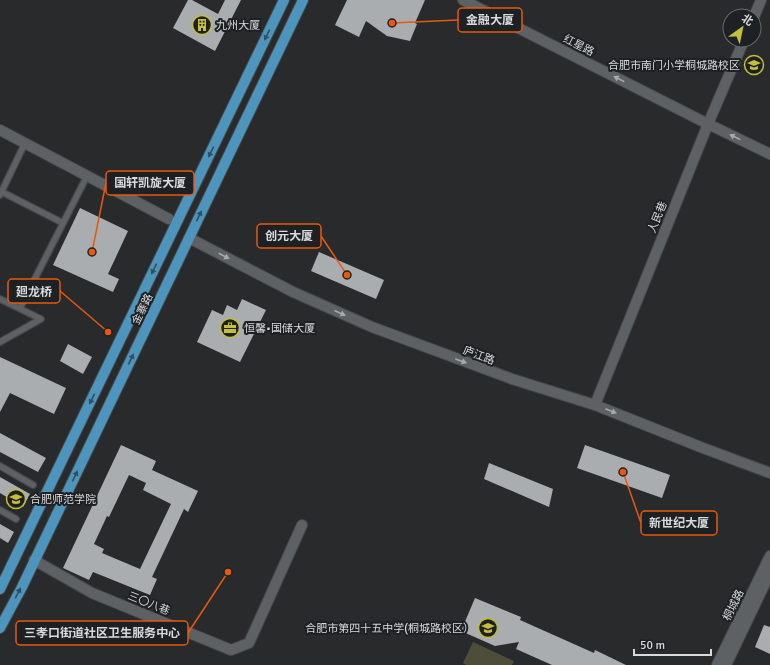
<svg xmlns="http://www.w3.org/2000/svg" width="770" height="665" font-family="Signika,'Noto Sans SC',sans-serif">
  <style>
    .green { fill: #4d4d3a }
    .building { fill: #aaadaf; fill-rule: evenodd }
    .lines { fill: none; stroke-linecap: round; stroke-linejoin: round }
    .service-casing { stroke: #454748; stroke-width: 8 }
    .minor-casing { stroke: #454748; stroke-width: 12 }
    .tertiary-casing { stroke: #454748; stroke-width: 12 }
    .primary-casing { stroke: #454748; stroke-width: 12 }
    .service { stroke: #5e6163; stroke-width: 5.5 }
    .minor { stroke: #5e6163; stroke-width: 10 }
    .tertiary { stroke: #5e6163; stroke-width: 10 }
    .primary { stroke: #4d95bd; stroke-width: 10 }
    .oneway { fill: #314f61 }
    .oneway2 { fill: #a7aaab }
    .labels { text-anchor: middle; stroke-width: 4; stroke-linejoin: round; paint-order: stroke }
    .poi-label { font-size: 11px; fill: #d8dadb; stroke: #1e2123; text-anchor: start }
    .street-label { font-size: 11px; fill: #d8dadb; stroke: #1e2123 }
    .leader { fill: none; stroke: #e8590c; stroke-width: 1.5 }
    .callout-dot { fill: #e8590c; stroke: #1e2123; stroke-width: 1.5 }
    .callout { fill: #1e2123; stroke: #e8590c; stroke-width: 1.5 }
    .callout-label { font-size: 12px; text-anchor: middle; font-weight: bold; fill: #d8dadb }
  </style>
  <rect width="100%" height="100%" fill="#282a2c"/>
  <path class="green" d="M473 642 514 661 512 665H466L463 663Z"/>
  <g class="building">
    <path d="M188 0H192L218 14 225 0H241L215 51 173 28Z"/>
    <path d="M347 0H425L415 23 417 24 410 41 387 36 366 21 359 37 335 25Z"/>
    <path d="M80 208 128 231 108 274 119 279 113 292 53 265Z"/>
    <path d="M319 252 384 280 376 299 311 271Z"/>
    <path d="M242 299 266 310 240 362 197 342 212 310 223 315 227 305 237 310Z"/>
    <path d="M68 344 92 357 83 374 60 361Z"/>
    <path d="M0 357 66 388 54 414 10 393 0 412Z"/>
    <path d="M0 433 46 458 38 472 0 452Z"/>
    <path d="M121 445 156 461 152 470 198 491 188 512 184 509 152 577 157 579 150 595 93 572 89 580 63 568ZM129 475 146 483 143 490 171 504 140 569 102 553 104 549 94 544 107 516 109 517Z"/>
    <path d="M585 445 670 475 662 498 577 468Z"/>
    <path d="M489 463 553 489 549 507 484 479Z"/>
    <path d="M0 477 30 494 23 507 0 493Z"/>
    <path d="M0 524 14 532 8 543 0 538Z"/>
    <path d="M475 598 521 617 520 620 594 653 595 650 626 665H552L516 649 519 642 495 646 461 631Z"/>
    <path d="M764 625 770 627V654L755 647Z"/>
  </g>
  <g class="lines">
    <g class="service-casing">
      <g id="service">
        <path d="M0 191 63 223"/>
        <path d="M0 195 25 143"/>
        <path d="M0 299 41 319 0 342"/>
        <path d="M20 308 87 176"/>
        <path d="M0 466 33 485"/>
        <path d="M0 510 16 519"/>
      </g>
    </g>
    <g class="minor-casing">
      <g id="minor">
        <path d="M754 17 761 0"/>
        <path d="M0 130 169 219"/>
        <path d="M595 405 708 124 744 40"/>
        <path d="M34 560 92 593 231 650 249 643 302 525"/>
      </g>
    </g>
    <g class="tertiary-casing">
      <g id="tertiary">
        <path d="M463 0 708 124 770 154"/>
        <path d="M189 238 293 292 372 327 512 379 595 405 703 448 770 473"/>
        <path d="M717 665 770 556"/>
        <path d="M726 665 770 573"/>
      </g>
    </g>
    <g class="primary-casing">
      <g id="primary">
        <path d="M0 589 284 0"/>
        <path d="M0 628 22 587 303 0"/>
      </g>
    </g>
    <use href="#service" class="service"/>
    <use href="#minor" class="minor"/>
    <use href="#tertiary" class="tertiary"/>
    <use href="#primary" class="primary"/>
  </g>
  <defs><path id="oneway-solid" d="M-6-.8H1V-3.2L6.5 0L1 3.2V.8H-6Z"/></defs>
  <g class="oneway">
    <use href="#oneway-solid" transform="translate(267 35) rotate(116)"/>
    <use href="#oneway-solid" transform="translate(211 152) rotate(116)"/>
    <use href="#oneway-solid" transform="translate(199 216) rotate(-64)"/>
    <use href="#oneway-solid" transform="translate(154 269) rotate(116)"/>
    <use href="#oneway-solid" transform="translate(131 359) rotate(-64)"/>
    <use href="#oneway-solid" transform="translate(92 399) rotate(116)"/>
    <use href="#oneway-solid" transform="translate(75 476) rotate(-64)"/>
    <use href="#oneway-solid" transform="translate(18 593) rotate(-62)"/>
  </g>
  <g class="oneway2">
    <use href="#oneway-solid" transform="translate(619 79) rotate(-153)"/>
    <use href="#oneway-solid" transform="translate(735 137) rotate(-154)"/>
    <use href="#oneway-solid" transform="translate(224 256) rotate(28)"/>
    <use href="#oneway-solid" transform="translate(340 313) rotate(24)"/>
    <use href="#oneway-solid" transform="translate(461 361) rotate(20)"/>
    <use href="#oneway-solid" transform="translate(611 411) rotate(22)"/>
  </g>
  <defs>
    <g id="building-ring" transform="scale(1)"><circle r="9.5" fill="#1e2123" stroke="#c4bd3e" stroke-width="1.5"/><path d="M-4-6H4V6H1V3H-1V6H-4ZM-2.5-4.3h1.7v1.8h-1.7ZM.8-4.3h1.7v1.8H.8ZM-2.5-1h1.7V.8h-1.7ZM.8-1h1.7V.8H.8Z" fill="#c4bd3e"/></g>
    <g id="school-ring" transform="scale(1)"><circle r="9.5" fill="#1e2123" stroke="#c4bd3e" stroke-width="1.5"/><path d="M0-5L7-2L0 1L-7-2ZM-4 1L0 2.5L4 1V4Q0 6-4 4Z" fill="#c4bd3e"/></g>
    <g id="office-ring" transform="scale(1)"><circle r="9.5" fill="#1e2123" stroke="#c4bd3e" stroke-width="1.5"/><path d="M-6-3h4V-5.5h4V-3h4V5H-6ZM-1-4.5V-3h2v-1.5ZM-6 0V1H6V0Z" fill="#c4bd3e"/></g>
    <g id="university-ring" transform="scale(1)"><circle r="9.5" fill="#1e2123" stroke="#c4bd3e" stroke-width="1.5"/><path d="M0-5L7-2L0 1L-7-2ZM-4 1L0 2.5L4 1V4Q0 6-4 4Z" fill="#c4bd3e"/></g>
  </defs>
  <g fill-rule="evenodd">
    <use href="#building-ring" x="202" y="25"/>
    <use href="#school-ring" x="754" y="65"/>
    <use href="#office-ring" x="230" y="328"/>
    <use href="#university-ring" x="16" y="499"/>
    <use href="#school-ring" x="488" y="628"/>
  </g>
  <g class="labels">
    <g class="poi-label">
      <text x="216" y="29">九州大厦</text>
      <text x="740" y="69" text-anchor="end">合肥市南门小学桐城路校区</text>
      <text x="244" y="332">恒馨•国储大厦</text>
      <text x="30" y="503">合肥师范学院</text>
      <text x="474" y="632" text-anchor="end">合肥市第四十五中学(桐城路校区）</text>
    </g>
    <g class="street-label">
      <text transform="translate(579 45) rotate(27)" y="4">红星路</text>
      <text transform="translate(657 217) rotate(-68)" y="4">人民巷</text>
      <text transform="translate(142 309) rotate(-64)" y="4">金寨路</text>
      <text transform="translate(479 355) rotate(20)" y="4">庐江路</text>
      <text transform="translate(149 603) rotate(22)" y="4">三〇八巷</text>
      <text transform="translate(733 605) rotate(-64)" y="4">桐城路</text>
    </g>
  </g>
  <path class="leader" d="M392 23L458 20M92 252L106 183M347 275L321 236M108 332L60 291M623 472L641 523M228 572L188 633"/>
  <g class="callout-dot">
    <circle cx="392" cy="23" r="4"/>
    <circle cx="92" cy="252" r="4"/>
    <circle cx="347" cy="275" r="4"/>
    <circle cx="108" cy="332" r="4"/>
    <circle cx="623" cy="472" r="4"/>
    <circle cx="228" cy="572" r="4"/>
  </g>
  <g class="callout">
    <rect x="458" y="8" width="64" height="24" rx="4"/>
    <rect x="106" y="171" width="88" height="24" rx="4"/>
    <rect x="257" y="224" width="64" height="24" rx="4"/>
    <rect x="8" y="279" width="52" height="24" rx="4"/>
    <rect x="641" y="511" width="76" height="24" rx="4"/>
    <rect x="16" y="621" width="172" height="24" rx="4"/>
  </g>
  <g class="callout-label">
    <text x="490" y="24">金融大厦</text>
    <text x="150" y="187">国轩凯旋大厦</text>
    <text x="289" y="240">创元大厦</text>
    <text x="34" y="296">廻龙桥</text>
    <text x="679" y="527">新世纪大厦</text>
    <text x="102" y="637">三孝口街道社区卫生服务中心</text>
  </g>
  <g transform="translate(742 28) rotate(33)"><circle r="19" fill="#1e2123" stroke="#686b6d"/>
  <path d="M0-3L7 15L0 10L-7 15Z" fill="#c4bd3e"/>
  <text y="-6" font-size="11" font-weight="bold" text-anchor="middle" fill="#d8dadb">北</text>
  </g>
  <path d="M634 649v6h77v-6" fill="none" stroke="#d8dadb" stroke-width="2"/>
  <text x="640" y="649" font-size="12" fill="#d8dadb" stroke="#1e2123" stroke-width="3" paint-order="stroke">50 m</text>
</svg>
